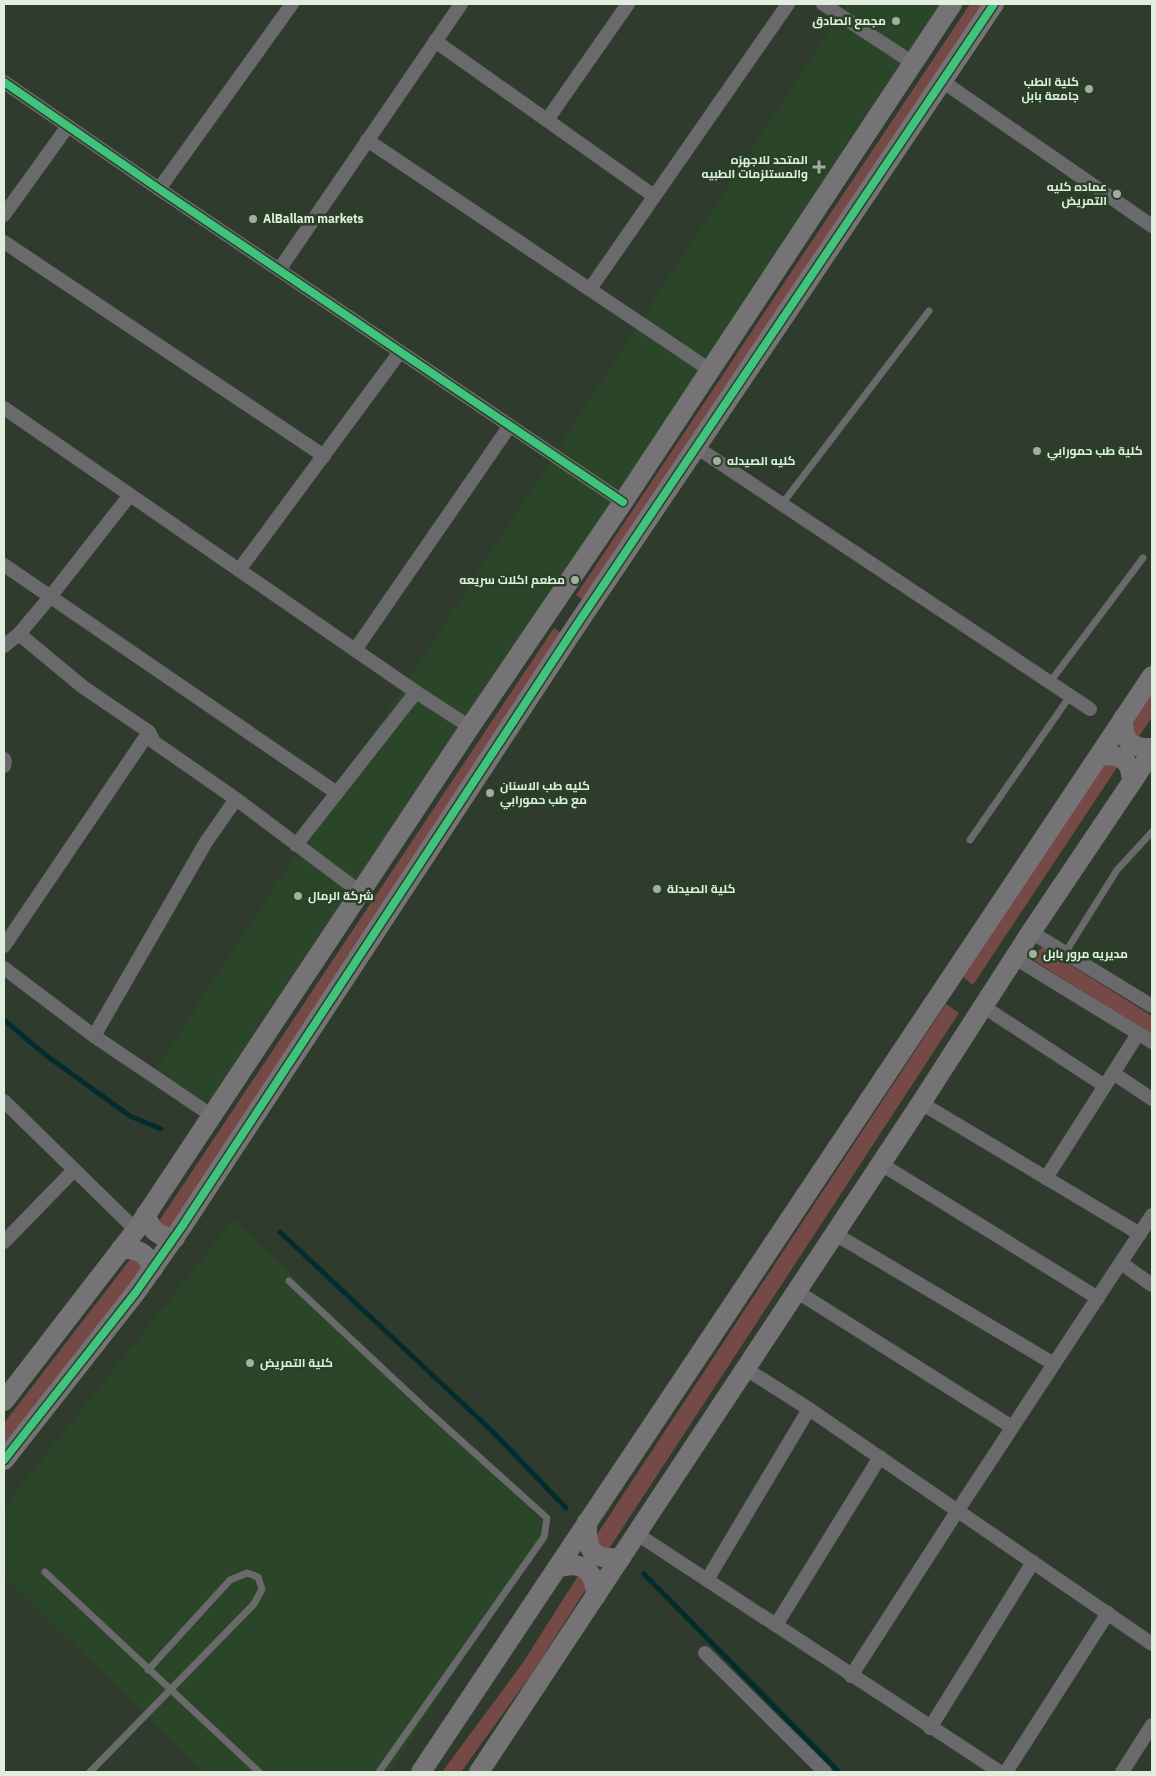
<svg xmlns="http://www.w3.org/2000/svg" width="1156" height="1776" font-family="'IBM Plex Sans',Cairo,sans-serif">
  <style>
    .built { fill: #2b4529 }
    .green { fill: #754a46 }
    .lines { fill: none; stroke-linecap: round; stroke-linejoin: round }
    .stream { stroke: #052c2d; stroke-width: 5 }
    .lane { stroke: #6a696b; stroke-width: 7 }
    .street { stroke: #6a696b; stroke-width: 14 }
    .secondary { stroke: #757376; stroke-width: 20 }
    .cycleway-casing { stroke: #294127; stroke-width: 11 }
    .cycleway { stroke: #40c37c; stroke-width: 8 }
    .poi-dot { fill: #a2afa0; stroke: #294127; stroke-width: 2 }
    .labels { text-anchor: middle; stroke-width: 5; stroke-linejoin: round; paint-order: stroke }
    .poi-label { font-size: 12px; font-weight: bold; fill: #e0eede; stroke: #294127; text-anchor: start }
  </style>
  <rect width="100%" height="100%" fill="#2e3b2d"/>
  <g class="built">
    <path d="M846 4H943L212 1104 155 1071Z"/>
    <path d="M234 1219 550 1528 389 1772H204L4 1577V1507Z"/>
  </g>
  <g class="green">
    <path d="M970 4H988L586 602 576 595Z"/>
    <path d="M554 628 564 635 166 1235 155 1227Z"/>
    <path d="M1152 692V717L1138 738 1127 730Z"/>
    <path d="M1108 758 1118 766 973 985 963 977Z"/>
    <path d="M1042 947 1152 1016V1035L1032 959Z"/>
    <path d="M946 1004 959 1013 605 1555 590 1545Z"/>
    <path d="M132 1257 145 1269 4 1448V1423Z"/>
    <path d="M581 1571 593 1578 531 1675 461 1772H442L522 1664Z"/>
  </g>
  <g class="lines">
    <g class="stream">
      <path d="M4 1020 47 1056 130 1116 161 1129"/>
      <path d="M280 1232 491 1430 566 1508"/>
      <path d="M644 1574 839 1772"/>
    </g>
    <g class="lane">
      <path d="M782 504 929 311"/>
      <path d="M1050 682 1143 558"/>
      <path d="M970 840 1070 696"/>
      <path d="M1065 953 1117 870 1152 832"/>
      <path d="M289 1281 428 1411 547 1518 544 1537 379 1772"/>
      <path d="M45 1572 259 1772"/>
      <path d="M90 1772 254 1604 262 1589 258 1577 247 1573 230 1580 148 1670"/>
    </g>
    <g class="street">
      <path d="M823 4 913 63"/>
      <path d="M435 41 654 196"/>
      <path d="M942 81 1152 226"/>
      <path d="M4 82 159 189 623 502"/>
      <path d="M547 120 628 4"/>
      <path d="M367 140 710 370"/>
      <path d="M159 189 292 4"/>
      <path d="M4 215 68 126"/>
      <path d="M4 242 324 456"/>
      <path d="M279 270 461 4"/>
      <path d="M590 289 788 4"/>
      <path d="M4 408 416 692 470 727"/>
      <path d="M696 447 1090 709"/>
      <path d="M4 565 337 793"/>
      <path d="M239 570 400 352"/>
      <path d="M19 634 83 687 149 732 154 742 236 799 360 892"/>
      <path d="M4 646 19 634 50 597 130 495"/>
      <path d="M355 650 509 427"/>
      <path d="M4 759 5 762 4 766"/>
      <path d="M296 845 416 692"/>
      <path d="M1031 932 1152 1006"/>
      <path d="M4 946 149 732"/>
      <path d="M1015 958 1152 1042"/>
      <path d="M4 968 94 1036 211 1115"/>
      <path d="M984 1007 1105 1086"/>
      <path d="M94 1036 206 842 236 799"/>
      <path d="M1113 1073 1152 1099"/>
      <path d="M4 1101 136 1230"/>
      <path d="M921 1103 1140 1234"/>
      <path d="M881 1164 1098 1298"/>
      <path d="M1046 1178 1138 1034"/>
      <path d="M835 1234 1054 1364"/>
      <path d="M4 1242 74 1170"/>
      <path d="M1121 1263 1152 1285"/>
      <path d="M796 1291 1012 1427"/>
      <path d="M746 1369 809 1409 1152 1644"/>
      <path d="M637 1534 1000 1772"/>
      <path d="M707 1580 809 1409"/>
      <path d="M776 1625 880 1457"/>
      <path d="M705 1653 825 1772"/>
      <path d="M851 1676 958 1510 1152 1215"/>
      <path d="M930 1728 1033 1562"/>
      <path d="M1006 1772 1108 1613"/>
      <path d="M1122 1772 1152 1725"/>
    </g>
    <g class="secondary">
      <path d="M1123 719C1122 740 1131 749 1152 748"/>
      <path d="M1099 756C1121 753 1131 760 1132 782"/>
      <path d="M146 1214C150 1230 158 1237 175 1238"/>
      <path d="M121 1249C138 1248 147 1253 153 1269"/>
      <path d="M4 1401 136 1230 470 727 623 502 952 4"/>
      <path d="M4 1460 136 1292 181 1228 576 626 994 4"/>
      <path d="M587 1522C586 1551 592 1560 621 1558"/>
      <path d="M557 1568C583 1560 595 1570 596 1596"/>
      <path d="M421 1772 1152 676"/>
      <path d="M479 1772 921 1103 1031 932 1152 752"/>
    </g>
    <g class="cycleway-casing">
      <g id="cycleway">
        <path d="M4 82 159 189 623 502"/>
        <path d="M4 1460 136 1292 181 1228 576 626 994 4"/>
      </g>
    </g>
    <use href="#cycleway" class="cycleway"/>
  </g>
  <g class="poi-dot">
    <circle cx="896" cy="21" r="5"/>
    <circle cx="1089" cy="89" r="5"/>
    <path d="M816.5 159.5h5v5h5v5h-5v5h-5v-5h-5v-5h5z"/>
    <circle cx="1117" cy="194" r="5"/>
    <circle cx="253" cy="219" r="5"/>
    <circle cx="1037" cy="451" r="5"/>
    <circle cx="717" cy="461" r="5"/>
    <circle cx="575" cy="580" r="5"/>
    <circle cx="490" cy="793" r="5"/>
    <circle cx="657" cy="889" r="5"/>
    <circle cx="298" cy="896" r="5"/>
    <circle cx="1033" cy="954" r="5"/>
    <circle cx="250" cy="1363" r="5"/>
  </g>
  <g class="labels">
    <g class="poi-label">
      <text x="886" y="25" text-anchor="end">مجمع الصادق</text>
      <text x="1079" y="86" text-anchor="end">كلية الطب<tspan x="1079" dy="14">جامعة بابل</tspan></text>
      <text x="808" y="164" text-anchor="end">المتحد للاجهزه<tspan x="808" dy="14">والمستلزمات الطبيه</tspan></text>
      <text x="1107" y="191" text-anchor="end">عماده كليه<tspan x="1107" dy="14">التمريض</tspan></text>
      <text x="263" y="223">AlBallam markets</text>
      <text x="1047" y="455">كلية طب حمورابي</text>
      <text x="727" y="465">كليه الصيدله</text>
      <text x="565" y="584" text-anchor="end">مطعم اكلات سريعه</text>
      <text x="500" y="790">كليه طب الاسنان<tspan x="500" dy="14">مع طب حمورابي</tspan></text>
      <text x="667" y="893">كلية الصيدلة</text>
      <text x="308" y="900">شركة الرمال</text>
      <text x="1043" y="958">مديريه مرور بابل</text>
      <text x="260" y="1367">كلية التمريض</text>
    </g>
  </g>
  <rect width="1156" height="1776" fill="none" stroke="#e0eede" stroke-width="10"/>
</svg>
